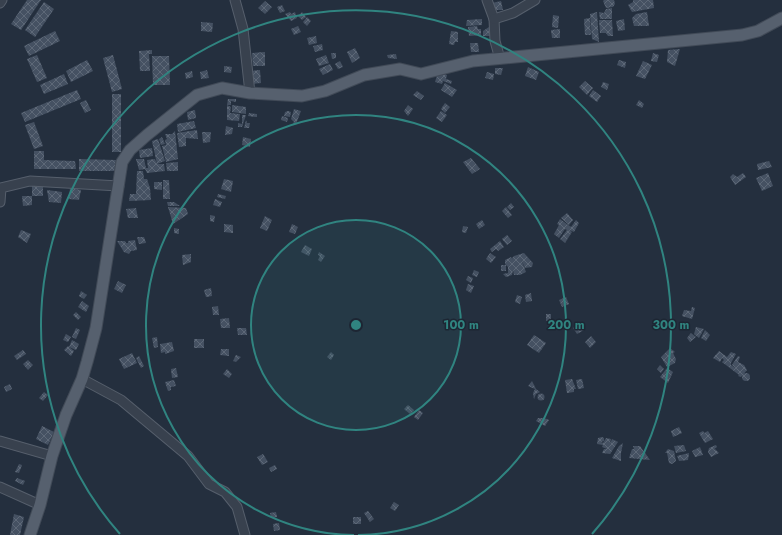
<svg xmlns="http://www.w3.org/2000/svg" width="782" height="535" font-family="Jost,sans-serif">
  <style>
    .building { fill: url(#building-cross-hatch) }
    .lines { fill: none; stroke-linecap: round; stroke-linejoin: round }
    .minor-casing { stroke: #565f6c; stroke-width: 11 }
    .major-casing { stroke: #414a57; stroke-width: 13 }
    .minor { stroke: #38414e; stroke-width: 9 }
    .major { stroke: #56606e; stroke-width: 11 }
    .ring { fill: none; stroke: #308480; stroke-width: 2 }
    .centre { fill: #308480; stroke: #1d2633; stroke-width: 2 }
    .ring-label { font-size: 12px; text-anchor: middle; font-weight: bold; fill: #308480; stroke: #1d2633; stroke-width: 3; stroke-linejoin: round; paint-order: stroke }
  </style>
  <defs>
    <pattern id="building-cross-hatch" width="8" height="8" patternUnits="userSpaceOnUse"><rect width="8" height="8" fill="#455162"/><path d="M0 0l8 8M0 8l8-8" fill="none" stroke="#5d6877"/></pattern>
  </defs>
  <rect width="100%" height="100%" fill="#242f3e"/>
  <g class="building">
    <path d="M27 0H41L21 30 11 24Z"/>
    <path d="M604 0H614L615 4 613 7 606 8 603 1Z"/>
    <path d="M633 0H653L654 8 632 12 628 5 633 2Z"/>
    <path d="M265 1 272 7 265 14 258 8Z"/>
    <path d="M501 1 503 10H495L492 3Z"/>
    <path d="M44 2 54 9 35 37 25 30Z"/>
    <path d="M282 5 285 11 280 13 277 7Z"/>
    <path d="M612 8V19H600L599 12 604 13 606 9Z"/>
    <path d="M290 12 291 14 295 12 297 18 291 21 285 14Z"/>
    <path d="M302 12 306 17 302 20 298 16Z"/>
    <path d="M597 12 599 42 592 39 590 14Z"/>
    <path d="M647 12 649 26H634L632 18 636 14Z"/>
    <path d="M553 15 559 16 558 28 552 27Z"/>
    <path d="M307 17 311 21 307 26 303 22Z"/>
    <path d="M590 18 591 35H585L584 19Z"/>
    <path d="M482 19V25L466 26 467 20Z"/>
    <path d="M624 19 625 30 618 31 616 21Z"/>
    <path d="M599 20H612L613 36H608L606 33H600Z"/>
    <path d="M201 22 213 23 212 32 201 31Z"/>
    <path d="M298 26 301 32 294 35 291 29Z"/>
    <path d="M477 26 478 29H481V35L469 36 468 27Z"/>
    <path d="M489 27 490 36H483V31Z"/>
    <path d="M560 29V38H552L551 30Z"/>
    <path d="M55 31 60 41 29 56 24 46Z"/>
    <path d="M451 31 458 32V42H455L454 45 449 44Z"/>
    <path d="M316 36 317 43 309 45 307 38Z"/>
    <path d="M470 43H478L479 52H471Z"/>
    <path d="M322 44 323 50 315 52 313 46Z"/>
    <path d="M355 48 360 58 352 63 347 52Z"/>
    <path d="M680 49 675 66 667 62 668 50Z"/>
    <path d="M152 50V54H149L150 71H140L139 51Z"/>
    <path d="M265 52V66H253L252 53Z"/>
    <path d="M331 53H336V58L332 59Z"/>
    <path d="M653 53 659 55 657 62 651 61Z"/>
    <path d="M396 54 397 59 388 58 387 55Z"/>
    <path d="M37 55 47 78 37 82 27 59Z"/>
    <path d="M113 55 122 89 112 92 103 58Z"/>
    <path d="M326 55 329 63 319 66 316 59Z"/>
    <path d="M152 56H169L170 85H153Z"/>
    <path d="M87 60 93 71 71 82 66 71Z"/>
    <path d="M619 60 626 62 625 68 617 65Z"/>
    <path d="M340 61 343 67 338 69 335 64Z"/>
    <path d="M643 61 652 65 645 79 636 76Z"/>
    <path d="M330 64 333 70 323 75 319 69Z"/>
    <path d="M224 66 232 67 231 73 224 72Z"/>
    <path d="M528 67 539 72 536 80 525 76Z"/>
    <path d="M495 68H503L501 75 495 74Z"/>
    <path d="M207 70 209 78 201 79 200 72Z"/>
    <path d="M260 70 261 83 252 84 250 71Z"/>
    <path d="M192 71 193 77 186 79 185 73Z"/>
    <path d="M438 72 447 75 446 79 452 81 451 84 443 81 442 84 435 82Z"/>
    <path d="M487 72 494 74 493 80 485 78Z"/>
    <path d="M64 74 68 84 44 94 40 85Z"/>
    <path d="M585 81 593 88 587 95 579 87Z"/>
    <path d="M603 82 609 84 607 90 601 87Z"/>
    <path d="M445 83 457 90 452 97 441 90Z"/>
    <path d="M77 90 81 99 25 122 21 113Z"/>
    <path d="M593 90 601 96 597 102 589 96Z"/>
    <path d="M417 91 424 96 421 100 413 95Z"/>
    <rect x="112" y="94" width="9" height="58"/>
    <path d="M228 99H236V102L231 101V105H227Z"/>
    <path d="M86 100 91 110 85 113 80 103Z"/>
    <path d="M639 100 644 104 642 108 636 105Z"/>
    <path d="M445 103 450 107 445 113 441 109Z"/>
    <path d="M227 105 231 107 230 113 240 114 239 121 227 120Z"/>
    <path d="M232 105 246 107V114L232 112Z"/>
    <path d="M408 105 413 109 408 116 404 111Z"/>
    <path d="M294 109 301 111 296 124H293L294 122 291 119Z"/>
    <path d="M195 110 196 118 188 120 187 112Z"/>
    <path d="M288 111 291 112 290 117 284 116 285 112Z"/>
    <path d="M441 111 447 115 442 122 436 118Z"/>
    <path d="M249 113 257 114V117L248 116Z"/>
    <path d="M242 115H246L242 127H238V123L242 124Z"/>
    <path d="M282 116 288 118 287 122 281 120Z"/>
    <path d="M246 120 247 123H250L249 128H244Z"/>
    <path d="M194 121 196 128 178 132 177 124Z"/>
    <path d="M34 122 43 146 34 149 25 125Z"/>
    <path d="M226 126 233 128 232 134 225 135Z"/>
    <path d="M197 130 198 139 186 138V146L179 147 177 133Z"/>
    <path d="M175 131 178 159 166 162 162 146 166 145 165 140 167 139 165 134H172Z"/>
    <path d="M202 132H211L210 142 203 143Z"/>
    <path d="M162 137 165 144 161 145 159 139Z"/>
    <path d="M243 137 251 139 250 147 242 145Z"/>
    <path d="M158 139 165 161 157 164H164L165 171 147 173 145 169 139 170 136 159H144L146 168H148L147 160 155 159 157 164 152 141Z"/>
    <path d="M152 148 153 156 140 158 139 150Z"/>
    <path d="M34 151H44V160L75 161 76 169H34Z"/>
    <path d="M471 158 480 169 472 174 463 162Z"/>
    <path d="M79 159 116 160 115 171H79Z"/>
    <path d="M769 161 772 167 758 170 757 164Z"/>
    <path d="M178 162V171H167L166 163Z"/>
    <path d="M137 171H143L144 179H147L150 188 151 200 129 201 130 194H136Z"/>
    <path d="M743 173 746 177 735 185 730 177 733 174 737 177Z"/>
    <path d="M768 173 773 186 762 191 756 178Z"/>
    <path d="M224 179 233 181 231 192 221 189Z"/>
    <path d="M163 180H169L170 199H163Z"/>
    <path d="M154 182H162V190L154 189Z"/>
    <path d="M32 186 43 187V196H32Z"/>
    <path d="M70 188 81 190 79 200 69 199Z"/>
    <path d="M47 190 62 192 61 203 49 202Z"/>
    <path d="M218 194 226 196 225 199 217 197Z"/>
    <path d="M22 196H32V205L23 206Z"/>
    <path d="M215 199 222 202 220 207 213 205Z"/>
    <path d="M167 202H174L180 206H168Z"/>
    <path d="M511 203 514 207 510 210 507 207Z"/>
    <path d="M168 207 186 208 188 214 173 224Z"/>
    <path d="M506 207 512 215 508 218 502 211Z"/>
    <path d="M136 208 138 218H128L126 209Z"/>
    <path d="M567 213 573 220 569 225 561 218Z"/>
    <path d="M210 215 215 216 214 222 210 221Z"/>
    <path d="M265 216 272 220 267 231 260 228Z"/>
    <path d="M560 219 571 227 576 220 579 223 574 232 569 230 572 232 565 243 560 239 567 230 565 229 559 238 554 234 559 225 557 224Z"/>
    <path d="M482 220 485 225 479 229 476 224Z"/>
    <path d="M224 224 233 225V233L224 232Z"/>
    <path d="M292 224 298 227 295 234 289 232Z"/>
    <path d="M463 226 468 227 466 233 462 232Z"/>
    <path d="M174 228 179 229V234L174 233Z"/>
    <path d="M21 230 31 234 27 243 18 237Z"/>
    <path d="M507 235 512 241 507 245 502 239Z"/>
    <path d="M137 237H144L146 243 139 244Z"/>
    <path d="M135 240 137 250 131 251 129 254 124 252 117 241H125L126 243H128V241Z"/>
    <path d="M500 241 504 247 498 251 496 249 492 252 490 249Z"/>
    <path d="M305 245 312 249 309 256 301 252Z"/>
    <path d="M319 252 325 256 321 262 318 260 320 256 318 255Z"/>
    <path d="M490 253 496 257 491 263 486 259Z"/>
    <path d="M524 253 533 263 532 267 525 268 521 259 526 272 520 275H514L513 270 512 275 506 277 503 274 508 273V267L505 264V260L511 257 513 260 512 258 514 256Z"/>
    <path d="M191 254V262L183 265 182 255Z"/>
    <rect x="501" y="265" width="5" height="6"/>
    <path d="M474 270 479 272 477 277 472 275Z"/>
    <path d="M468 276 473 278 471 283 466 280Z"/>
    <path d="M118 281 126 285 122 293 114 289Z"/>
    <path d="M468 284 474 286 471 293 466 290Z"/>
    <path d="M211 288 212 296 206 297 204 290Z"/>
    <path d="M81 291 87 295 84 299 79 296Z"/>
    <path d="M531 293 532 301 526 302 525 295Z"/>
    <path d="M517 295 522 297 520 304 515 302Z"/>
    <path d="M566 297 569 304 562 307 559 300Z"/>
    <path d="M82 301 89 306 86 312 78 307Z"/>
    <path d="M218 306 219 315H213L212 307Z"/>
    <path d="M692 307 695 308 692 319 682 316 684 310 691 311Z"/>
    <path d="M76 312 81 317 78 320 73 315Z"/>
    <rect x="546" y="314" width="5" height="7"/>
    <path d="M229 318 230 328H221L220 319Z"/>
    <path d="M581 323 584 330 577 334 573 328Z"/>
    <path d="M696 327 704 329 699 338 694 334Z"/>
    <path d="M76 328 80 330 76 339 72 337Z"/>
    <path d="M237 328H246L247 335H238Z"/>
    <path d="M705 330 710 335 706 341 701 338Z"/>
    <path d="M691 333 696 337 690 342 687 338Z"/>
    <path d="M66 334 71 337 68 342 63 340Z"/>
    <path d="M534 335 546 343 539 353 527 345Z"/>
    <path d="M591 336 596 342 590 348 585 342Z"/>
    <path d="M157 337 158 347 154 348 152 338Z"/>
    <rect x="194" y="339" width="10" height="9"/>
    <path d="M72 340 79 344 76 350 69 347Z"/>
    <path d="M172 342 174 351 165 354V352L161 353 160 344Z"/>
    <path d="M68 346 74 351 71 356 64 350Z"/>
    <path d="M670 348 675 352 673 353 676 359 675 363 667 367 661 357Z"/>
    <path d="M221 349H229V356L220 355Z"/>
    <path d="M23 350 26 354 17 360 14 356Z"/>
    <path d="M719 351 727 357 731 352 736 354 731 363V365L737 369 732 365 738 356 740 357 738 362 744 365 747 370 741 377 738 376 739 375 722 362 724 360 722 358 720 362 713 358Z"/>
    <path d="M331 352 334 355 331 360 327 357Z"/>
    <path d="M132 353 137 363 124 369 119 359Z"/>
    <path d="M236 355 241 357 236 362 233 361Z"/>
    <path d="M139 356 144 366 141 368 136 358Z"/>
    <path d="M28 360 33 365 28 370 23 364Z"/>
    <path d="M660 365 664 369 661 373 657 369Z"/>
    <path d="M176 368 178 377 172 378 171 369Z"/>
    <path d="M667 368 673 372 668 383 660 377Z"/>
    <path d="M227 369 232 374 229 378 223 374Z"/>
    <circle cx="746" cy="377" r="4"/>
    <path d="M572 379 576 389H574V392L567 393 565 380Z"/>
    <path d="M582 379 584 388 578 389 576 380Z"/>
    <path d="M174 380 176 386 171 387V390L168 391 165 382Z"/>
    <path d="M532 381 536 389 540 392 536 394 534 399 533 393 535 389 528 386Z"/>
    <path d="M10 384 12 389 6 392 4 387Z"/>
    <path d="M44 392 48 395 43 401 39 398Z"/>
    <circle cx="541" cy="397" r="3.5"/>
    <path d="M408 405 414 410 410 414 404 409Z"/>
    <path d="M419 410 423 413 418 420 414 417Z"/>
    <path d="M538 418H544L549 420 545 426 536 421Z"/>
    <path d="M42 426 54 432 48 445 36 439Z"/>
    <path d="M679 427 682 433 673 437 671 431Z"/>
    <path d="M703 431 704 433 708 431 713 439 705 443 699 433Z"/>
    <path d="M602 437 604 438V441L601 442 603 443 606 438 611 439 610 444 612 439 618 442 610 454 602 453 604 449H607L602 447 603 445 597 444 598 438Z"/>
    <path d="M623 443 621 453V461L612 458 619 446Z"/>
    <path d="M684 445 686 451 676 453 674 446Z"/>
    <path d="M716 445 717 447 713 450 715 449 719 453 711 457 708 452 709 448Z"/>
    <path d="M633 446H640L650 460 629 458 632 449H634Z"/>
    <path d="M700 447 703 455 695 457 692 451Z"/>
    <path d="M668 449 674 451 676 461 672 464 669 463 667 453H665Z"/>
    <path d="M689 453 688 460 679 461 677 456Z"/>
    <path d="M263 454 268 462 262 465 257 457Z"/>
    <path d="M19 464 22 465 19 473 15 472Z"/>
    <path d="M275 465 277 469 271 472 269 468Z"/>
    <path d="M17 478 25 481 23 485 15 481Z"/>
    <path d="M394 502 399 505 395 511 390 508Z"/>
    <path d="M368 511 374 519 370 522 364 513Z"/>
    <path d="M276 512 277 517 271 518 270 513Z"/>
    <path d="M14 514 24 517 20 535H10Z"/>
    <rect x="353" y="517" width="8" height="7"/>
    <path d="M279 523 280 530 274 531 273 524Z"/>
  </g>
  <g class="lines">
    <g class="minor-casing">
      <g id="minor">
        <path d="M235 0 243 29 250 93"/>
        <path d="M487 0 494 19 495 41 500 59"/>
        <path d="M0 3 2 0"/>
        <path d="M494 19 513 13 535 0"/>
        <path d="M0 202 1 188 30 181 119 186"/>
        <path d="M82 379 121 400 188 456 209 484 225 492 237 507 245 535"/>
        <path d="M0 441 52 456"/>
        <path d="M0 487 40 505"/>
      </g>
    </g>
    <g class="major-casing">
      <path id="major" d="M30 535 40 505 52 456 66 415 82 379 87 362 96 328 122 162 130 150 147 135 197 95 222 88 250 93 302 96 325 91 364 75 400 69 421 74 473 61 742 35 758 31 782 18"/>
    </g>
    <use href="#minor" class="minor"/>
    <use href="#major" class="major"/>
  </g>
  <circle cx="356" cy="325" r="105" fill="#308480" fill-opacity=".12"/>
  <g class="ring">
    <circle cx="356" cy="325" r="105"/>
    <path d="M354 535A210 210 0 1 1 358 535"/>
    <path d="M120 534A315 315 0 1 1 592 534"/>
  </g>
  <circle cx="356" cy="325" r="6" class="centre"/>
  <g class="ring-label">
    <text x="461" y="329">100 m</text>
    <text x="566" y="329">200 m</text>
    <text x="671" y="329">300 m</text>
  </g>
</svg>
